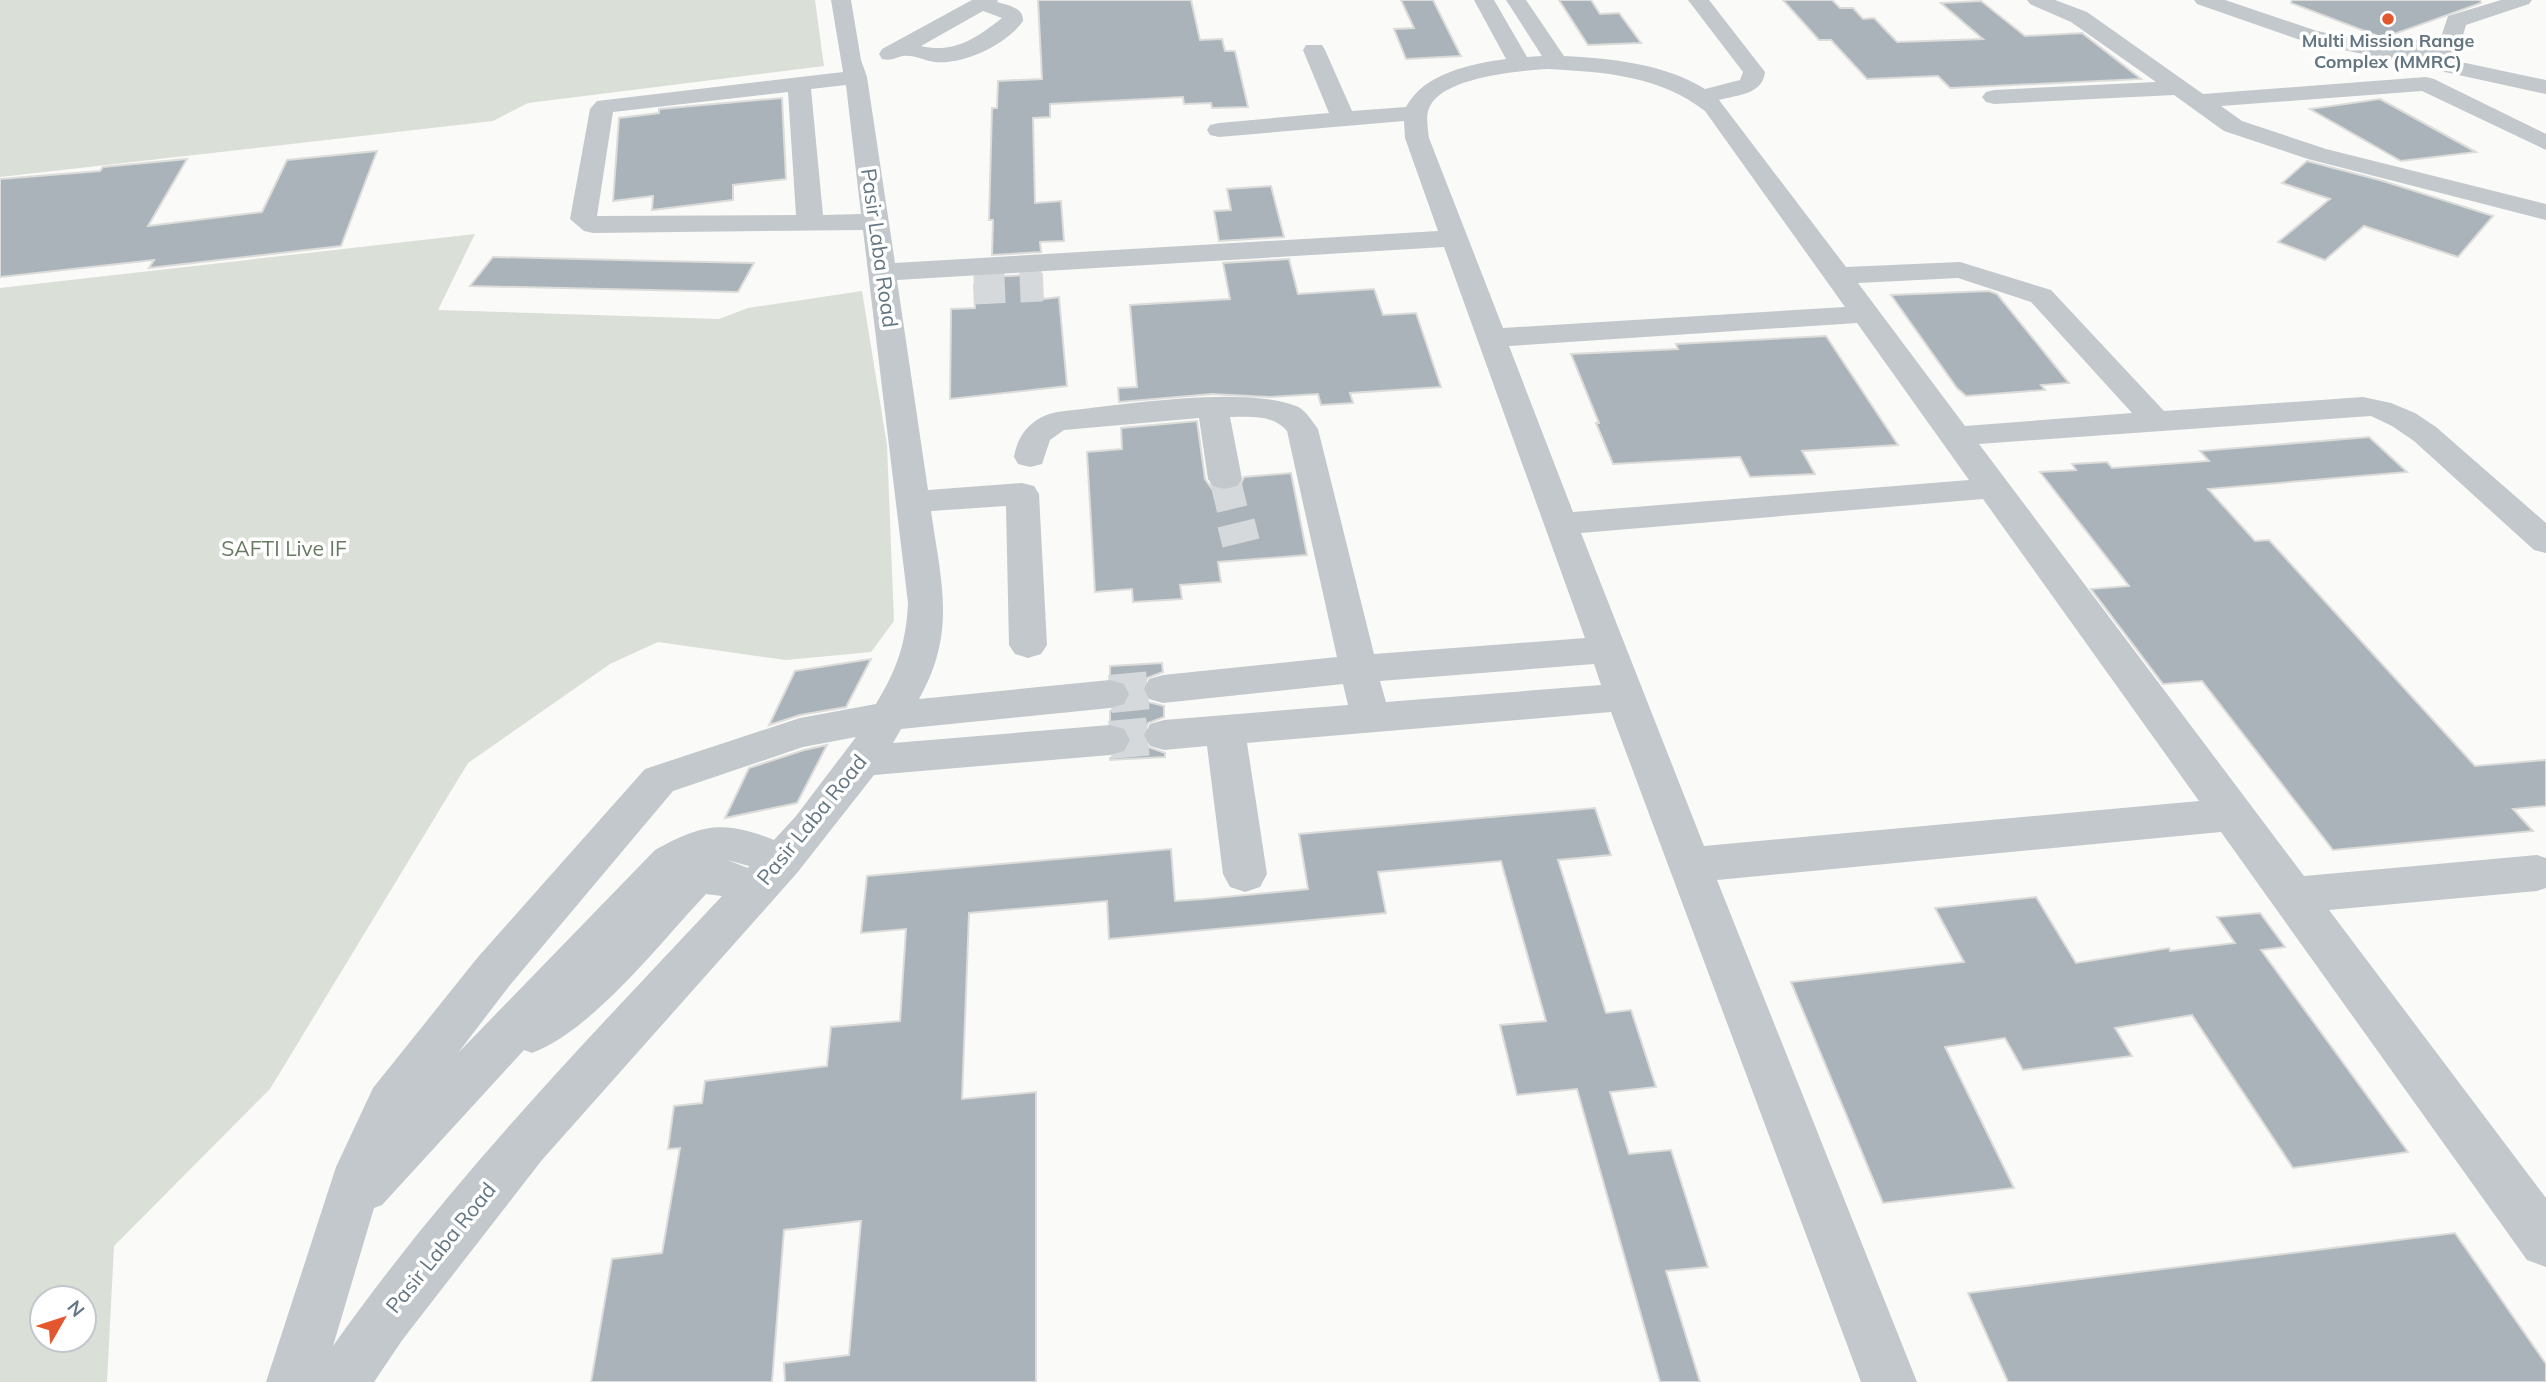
<svg xmlns="http://www.w3.org/2000/svg" width="2546" height="1382" font-family="Mulish,sans-serif">
  <style>
    .green { fill: #dadfd7; fill-rule: evenodd }
    .building { fill: #aab3b9; stroke: #dcdcda; stroke-width: 2 }
    .lines { fill: none; stroke-linecap: round; stroke-linejoin: round }
    .minor-tunnel-far1 { stroke: #d5d9db; stroke-width: 31; stroke-dasharray: 31 15; stroke-linecap: butt }
    .minor-tunnel { stroke: #d5d9db; stroke-width: 38; stroke-dasharray: 38 19; stroke-linecap: butt }
    .minor { fill: #c3c8cc; fill-rule: evenodd }
    .poi-dot { fill: #e4572e; stroke: #fff; stroke-width: 2.5 }
    .labels { text-anchor: middle; stroke-width: 7; stroke-linejoin: round; paint-order: stroke }
    .far-poi-label { font-size: 18px; font-weight: bold; fill: #657683; stroke: #fff }
    .street-label { font-size: 21px; fill: #657683; stroke: #fff }
    .park-label { font-size: 21px; fill: #687a64; stroke: #fff }
  </style>
  <rect width="100%" height="100%" fill="#fafaf8"/>
  <g class="green">
    <path d="M0 0H815L824 66 528 103 493 121 0 177Z"/>
    <path d="M475 234 438 310 719 319 748 308 862 291 887 445 894 621 871 652 786 660 658 642 610 664 468 763 270 1089 114 1246 107 1382H0V288ZM42 1298H84V1340H42Z"/>
  </g>
  <g class="building">
    <path d="M1038 0H1191L1200 40 1222 39 1225 51H1235L1248 107 1212 108 1211 103 1184 104 1183 97 1050 104V117L1033 118 1035 203 1061 201 1064 241 1040 242 1041 252 992 255 993 220H989L992 108H997L998 81 1042 79Z"/>
    <path d="M1401 0H1433L1461 56 1406 59 1394 29 1414 28Z"/>
    <path d="M1559 0H1591L1600 14 1619 13 1641 43 1588 45Z"/>
    <path d="M1783 0H1832L1840 8H1853L1863 19 1874 18 1897 42 1983 39 1941 3 1981 1 2025 36 2082 33 2141 79 1950 88 1938 76 1867 79 1831 40H1819Z"/>
    <path d="M2292 0H2480L2481 3 2383 38 2291 3Z"/>
    <path d="M782 98 786 179 733 185V200L652 210 653 196 613 201 619 118 659 113V109Z"/>
    <path d="M2380 99 2476 152 2401 161 2310 109Z"/>
    <path d="M377 151 341 246 149 268 154 260 0 277V179L100 171 103 167 187 159 148 226 262 212 287 160Z"/>
    <path d="M2307 161 2383 181 2493 216 2458 257 2364 226 2325 260 2278 242 2330 199 2282 183Z"/>
    <path d="M1271 186 1284 237 1219 241 1214 211 1231 210 1227 189Z"/>
    <path d="M493 257 661 261 754 263 738 292 470 286Z"/>
    <path d="M1289 259 1298 294 1374 289 1383 315 1416 313 1441 387 1350 393 1353 403 1321 405 1318 394 1269 397 1212 394 1119 402 1118 388 1137 387 1130 305 1230 299 1223 263Z"/>
    <path d="M1042 274 1043 299 1059 297 1067 386 950 399 951 309 975 308 974 285 991 283V277Z"/>
    <path d="M1989 291 1997 294 2069 383 2041 385 2045 390 1966 396 1957 388 1891 295Z"/>
    <path d="M1826 336 1898 445 1802 451 1815 474 1750 477 1740 457 1613 464 1596 423H1599L1571 354 1678 349 1676 344Z"/>
    <path d="M1197 421 1205 479 1212 489 1226 492 1239 488 1244 477 1291 473 1307 555 1218 562 1221 582 1180 585 1182 599 1133 602 1132 589 1095 592 1087 452 1122 449 1121 428Z"/>
    <path d="M2369 437 2407 472 2208 489 2255 541 2269 540 2475 766 2546 760V806L2513 809 2533 831 2333 850 2202 681 2163 684 2091 589 2129 586 2040 472 2076 470 2072 464 2107 462 2112 468 2209 461 2200 451Z"/>
    <path d="M871 659 846 707 800 715 769 725 795 671Z"/>
    <path d="M1162 663 1163 672 1147 678 1142 690 1148 702 1164 706V717L1148 723 1142 736 1148 747 1165 753V757L1110 760V758L1126 752 1132 741 1126 728 1110 722V711L1125 707 1131 695 1125 681 1110 677V666Z"/>
    <path d="M827 745 797 803 725 818 749 768 804 750Z"/>
    <path d="M1595 808 1611 855 1558 860 1606 1013 1631 1010 1656 1087 1610 1092 1629 1154 1671 1150 1708 1267 1666 1271 1700 1382H1660L1577 1089 1517 1095 1500 1025 1546 1021 1501 861 1378 872 1386 913 1109 939 1107 901 969 913 962 1099 1036 1092V1382H785L784 1363 849 1355 861 1221 784 1230 772 1382H591L612 1259 662 1253 680 1148 668 1149 674 1106 702 1103 705 1081 827 1066 831 1027 900 1021 906 929 861 933 867 876 1171 849 1175 901 1204 899 1308 889 1299 834Z"/>
    <path d="M2036 897 2076 963 2169 948 2170 951 2235 943 2217 917 2260 913 2285 947 2261 950 2408 1152 2293 1168 2192 1015 2115 1028 2132 1056 2023 1070 2005 1038 1945 1047 2014 1188 1883 1203 1791 982 1964 962 1935 908Z"/>
    <path d="M2455 1233 2546 1364V1382H2008L1968 1293Z"/>
  </g>
  <g class="lines">
    <g class="minor-tunnel-far1">
      <path d="M974 289 1042 286"/>
      <path d="M1225 479 1236 525"/>
    </g>
    <g class="minor-tunnel">
      <path d="M1236 523 1241 543"/>
      <path d="M1110 694 1163 689"/>
      <path d="M1110 740 1164 735"/>
    </g>
    <g class="minor">
      <path d="M831 0H851L861 60 867 77 895 263 1438 231 1405 138 1404 121 1219 137 1210 135 1207 130 1210 125 1219 123 1329 113 1303 50 1306 45H1322L1325 50 1352 111 1406 107C1424 73 1471 64 1506 59L1474 0H1494L1527 57 1542 56 1506 0H1526L1564 56C1610 58 1665 64 1705 89L1740 80 1743 72 1688 0H1709L1765 72C1763 94 1738 95 1719 100L1846 267 1960 262 2051 290 2164 411 2363 397 2391 403 2415 413 2436 427 2546 523V553L2534 550 2414 441 2392 426 2371 416 1979 444 2304 876 2537 855 2546 858V888L2537 891 2329 910 2546 1198V1267L2527 1260 2221 832 1717 880 1917 1382H1861L1611 712 1247 743 1267 874 1260 887 1245 892 1230 887 1223 874 1207 746 1164 750 1150 746 1144 735 1150 724 1164 720 1348 705 1343 684 1163 703 1149 699 1144 689 1149 679 1163 675 1337 657 1287 431C1272 414 1251 417 1230 417L1242 479 1237 486 1225 489 1213 486 1208 479 1199 418 1064 430 1050 440 1042 464 1030 467 1018 464 1014 457C1018 433 1033 417 1057 412 1117 406 1242 385 1296 406 1305 409 1312 421 1318 429L1374 654 1585 638 1444 247 897 280 928 490 1022 483 1034 486 1039 494 1047 645 1041 654 1028 658 1015 654 1009 645 1006 506 931 511C941 582 957 632 919 699L1110 680 1124 684 1129 694 1124 704 1110 708 901 729 893 743 1110 725 1124 729 1130 740 1124 751 1110 755 874 775 797 873 542 1160 403 1339 374 1382H266L336 1167 373 1088 478 957 645 769 800 718 876 704C897 669 906 644 908 603L863 230 593 233 584 231 570 219 590 109 597 101 843 72ZM1547 69C1603 72 1659 75 1705 111L1845 307 1503 328 1429 138C1428 128 1425 115 1430 106 1445 77 1518 71 1547 69ZM846 85 861 214 823 215 811 89ZM788 92 796 215 597 216 613 112ZM1958 278 2031 302 2132 413 1965 426 1858 283ZM1857 323 1969 480 1573 512 1509 346ZM1983 499 2199 801 1704 846 1581 533ZM1594 664 1601 685 1386 702 1380 681ZM856 737 796 816 774 840C722 820 703 824 655 850L458 1053 510 985 673 791 803 747ZM727 860 749 866 748 868ZM706 894 722 896C586 1041 448 1183 333 1346L374 1208 382 1205 524 1050 532 1053C593 1030 660 943 706 894Z"/>
      <path d="M972 0H998L997 2C1008 5 1024 8 1023 21 1007 44 964 65 935 62 926 61 912 54 903 56 894 58 892 61 882 59L879 54 882 49ZM983 11 1002 18C977 38 953 54 921 46Z"/>
      <path d="M2027 0H2055L2087 12 2203 94 2426 77 2434 79 2546 134V150L2422 91 2221 106 2242 121 2326 149 2546 204V220L2308 159 2224 131 2174 95 1994 104 1986 102 1982 97 1986 92 1994 90 2156 82 2071 22 2030 4Z"/>
      <path d="M2194 0H2225L2317 31 2395 47 2393 45 2396 40 2404 38 2439 43 2448 16 2501 0H2532L2529 4 2466 25 2460 46 2452 55H2428L2546 80V94L2303 41 2197 4Z"/>
    </g>
  </g>
  <circle class="poi-dot" cx="2388" cy="19" r="7"/>
  <g class="labels">
    <g class="far-poi-label">
      <text x="2388" y="47">Multi Mission Range<tspan x="2388" dy="21">Complex (MMRC)</tspan></text>
    </g>
    <g class="street-label">
      <text transform="translate(879 248) rotate(82)" y="7">Pasir Laba Road</text>
      <text transform="translate(812 820) rotate(-51)" y="7">Pasir Laba Road</text>
      <text transform="translate(441 1248) rotate(-51)" y="7">Pasir Laba Road</text>
    </g>
    <g class="park-label">
      <text x="284" y="556">SAFTI Live IF</text>
    </g>
  </g>
  <g transform="translate(63 1319) rotate(51)"><circle r="33" fill="#ffffff" stroke="#c1c8cd" stroke-width="2"/>
  <path d="M0-5L12 26L0 18L-12 26Z" fill="#e4572e"/>
  <text y="-10" font-size="19" font-weight="bold" text-anchor="middle" fill="#657683">N</text>
  </g>
</svg>
